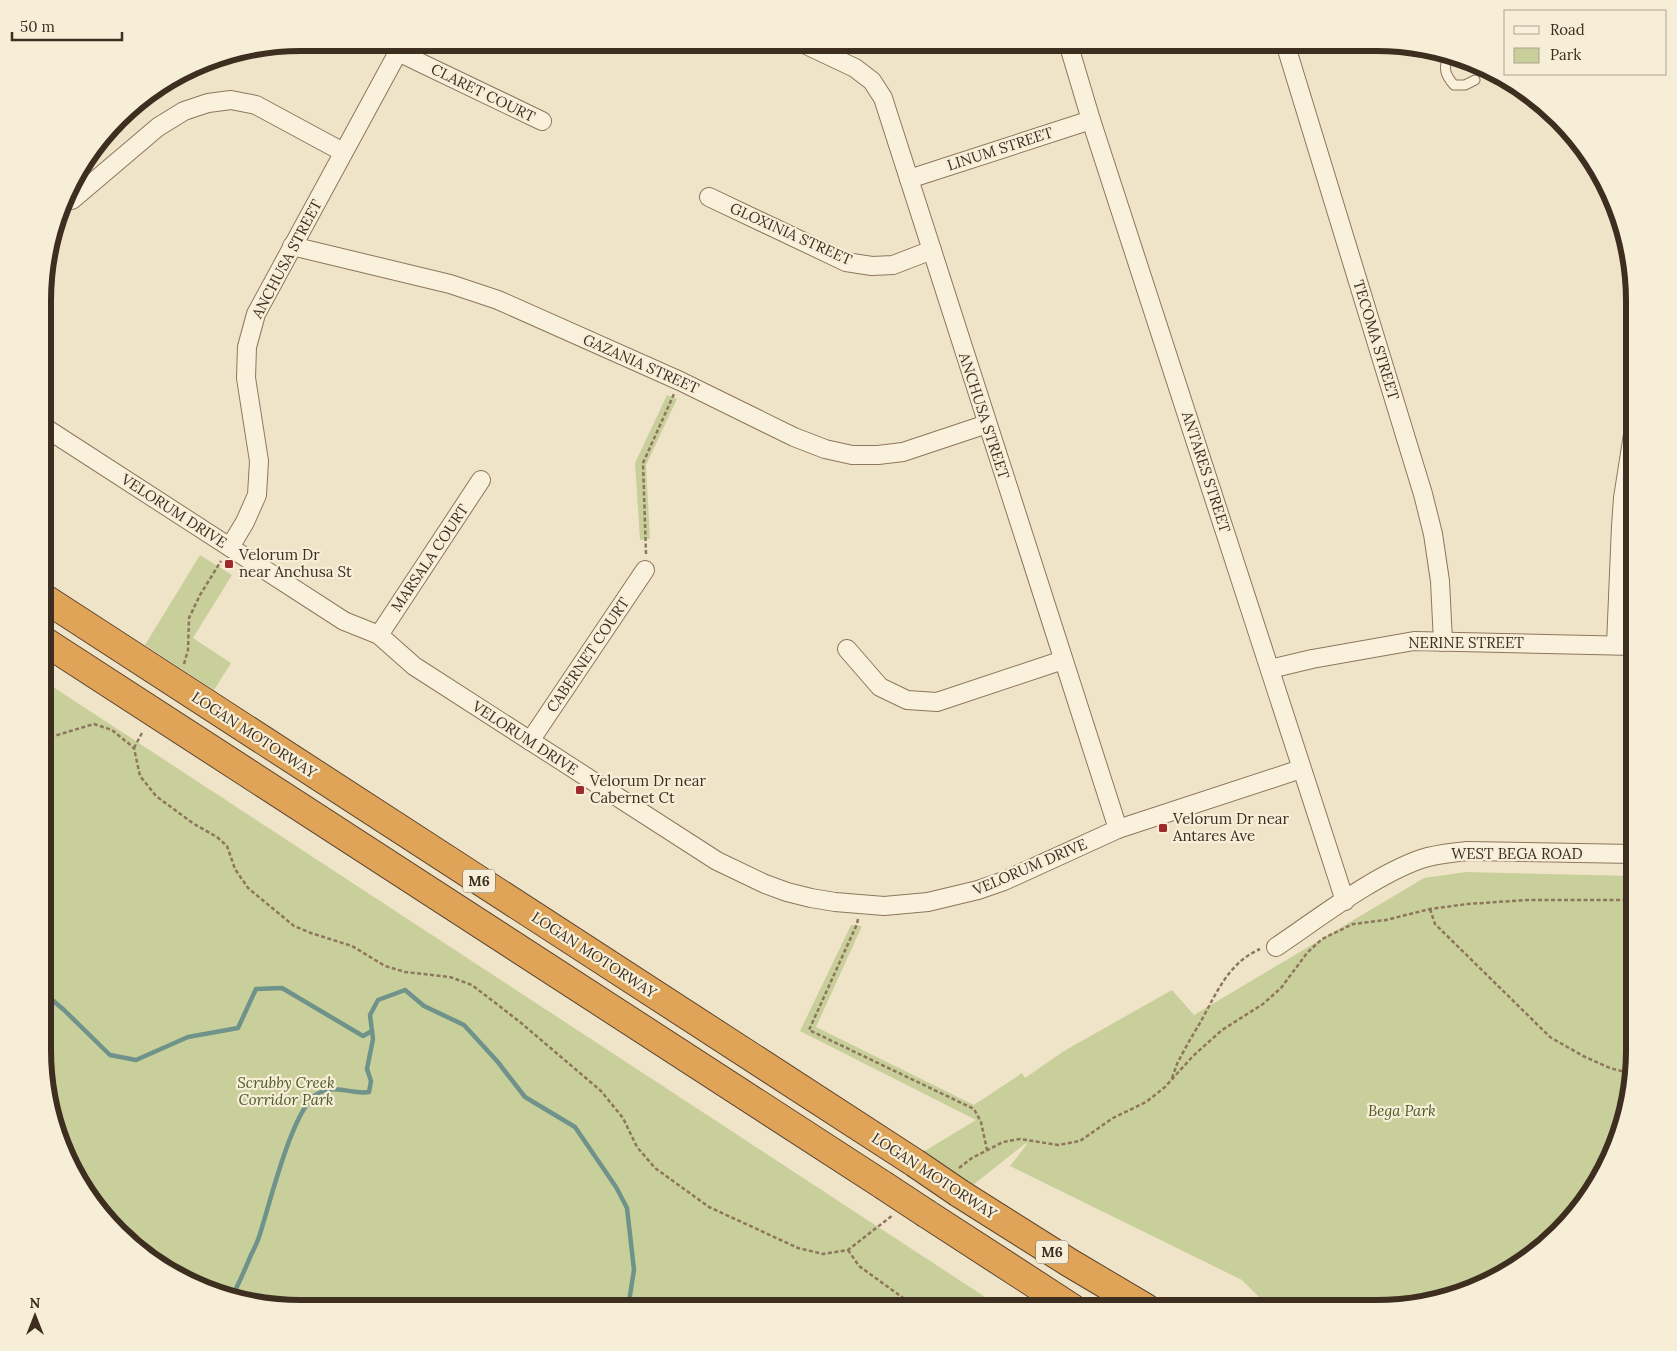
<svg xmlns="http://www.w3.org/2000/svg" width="1677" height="1351" font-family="Lora,serif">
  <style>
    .green { fill: #c9cf9b }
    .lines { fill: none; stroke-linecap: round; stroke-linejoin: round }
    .stream { stroke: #6f938a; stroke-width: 4.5 }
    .lane-casing { stroke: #8d765c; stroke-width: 11 }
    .street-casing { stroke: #8d765c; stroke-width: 20 }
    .highway-casing { stroke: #5b4430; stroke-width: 30 }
    .path { stroke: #8d765c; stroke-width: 2.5; stroke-dasharray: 4 2.5; stroke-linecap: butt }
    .lane { stroke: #faf1dc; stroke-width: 9 }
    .street { stroke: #faf1dc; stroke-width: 18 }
    .highway { stroke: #e0a458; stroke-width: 28 }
    .highway-bridge-casing { stroke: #5b4430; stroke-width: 30; stroke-linecap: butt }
    .highway-bridge { stroke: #e0a458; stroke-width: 28 }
    .poi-dot { fill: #9e2a2b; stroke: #f7eed8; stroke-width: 2 }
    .labels { text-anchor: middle; stroke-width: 4.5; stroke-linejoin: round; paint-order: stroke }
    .shield { fill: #f7eed8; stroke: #756857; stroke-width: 1 }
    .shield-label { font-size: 14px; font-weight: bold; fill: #3d2e20 }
    .street-label { font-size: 15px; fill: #3d2e20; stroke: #f7eed8 }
    .poi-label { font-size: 15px; fill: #3d2e20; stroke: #f7eed8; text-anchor: start }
    .park-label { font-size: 15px; font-style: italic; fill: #4d5a26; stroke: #f7eed8 }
    .rim { fill: none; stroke: #3d2e20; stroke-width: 6 }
  </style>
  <rect width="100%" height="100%" fill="#f0e4c8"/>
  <g class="green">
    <path d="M667 395 677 399 646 465 650 539 640 540 635 463Z"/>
    <path d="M200 555 232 575 193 638 231 663 214 690 145 645Z"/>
    <path d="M44 681 1002 1308H284L202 1289 118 1233 69 1164 43 1067Z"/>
    <path d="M1466 872 1634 876V1067L1615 1149 1559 1233 1475 1289 1376 1308H1277L1265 1303 1242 1280 1010 1166 1027 1144 1026 1143 973 1185 923 1152 976 1120 800 1031 851 925 862 926 816 1027 974 1105 1022 1073 1025 1078 1064 1051 1172 990 1194 1015 1424 878Z"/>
  </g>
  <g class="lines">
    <g class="stream">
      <path d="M43 992 64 1010 110 1055 136 1060 188 1037 238 1028 256 989 282 988 363 1036 372 1031 370 1015 378 1000 405 990 424 1006 464 1025 497 1061 525 1097 575 1127 616 1187 627 1208 634 1270 628 1308"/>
      <path d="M232 1296C240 1282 245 1269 251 1255 254 1249 257 1243 259 1237 269 1207 292 1109 317 1094 337 1083 351 1095 369 1092L371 1081 367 1069 373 1039 372 1031"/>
    </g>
    <g class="lane-casing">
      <path id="lane" d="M1449 56C1442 68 1446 76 1454 85H1465L1475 80"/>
    </g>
    <g class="street-casing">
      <g id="street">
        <path d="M802 43 855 68 872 81 883 98 1118 829"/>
        <path d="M1068 43 1091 120 1345 901"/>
        <path d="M1285 43 1423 494 1433 534 1440 581 1443 642"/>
        <path d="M398 52 542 121"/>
        <path d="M909 179 1091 120"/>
        <path d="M709 197 846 262 872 266 893 265 932 250"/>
        <path d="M72 200 158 127 184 111 208 103 231 100 256 105 343 152"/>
        <path d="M292 246 450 284 498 300 680 381 794 437 825 449 852 455H878L903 452 987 424"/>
        <path d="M44 427 344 621 379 635 414 666 717 861 765 884 787 892 811 898 835 902 884 906 928 902 978 890 1004 881 1118 829 1301 769"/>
        <path d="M230 547 245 522 257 495 259 461 246 378 247 347 256 314 403 43"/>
        <path d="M379 635 481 480"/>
        <path d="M1616 645 1621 526 1623 498 1634 428"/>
        <path d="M847 649 880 687 907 700 937 702 1063 660"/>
        <path d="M1270 669 1312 659 1414 641 1634 646"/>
        <path d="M530 741 645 570"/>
        <path d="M1276 947C1319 918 1373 876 1421 859 1436 854 1451 853 1467 851L1634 854"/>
      </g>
    </g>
    <g class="highway-casing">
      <g id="highway">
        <path d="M44 598 915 1163"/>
        <path d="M44 641 883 1185"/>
        <path d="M959 1193 1070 1263 1146 1308"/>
        <path d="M927 1214 1072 1308"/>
      </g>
    </g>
    <g class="path">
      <path d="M93 152 100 157"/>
      <path d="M646 554 643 463 674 394"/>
      <path d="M184 664 188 650 189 618 200 595 221 561"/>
      <path d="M44 739 94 724 112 730 134 748 140 776 156 796 194 824 217 837 227 846 235 869 248 888 294 926 311 933 352 946 385 966 405 972 450 977 472 985 520 1022 601 1091 623 1118 637 1147 655 1168 709 1207 798 1248 823 1254 848 1250 893 1215"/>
      <path d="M134 748 143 731"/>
      <path d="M1430 909 1435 924 1550 1037 1583 1056 1610 1068 1632 1074"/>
      <path d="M858 919 857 924 809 1030 974 1109 981 1122 987 1150"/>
      <path d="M1172 1078 1177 1064C1184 1050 1192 1036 1200 1023 1216 994 1228 963 1260 949"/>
      <path d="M959 1168 972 1158 1003 1142 1020 1139 1058 1145 1080 1141 1113 1118 1146 1102 1165 1087 1193 1056 1222 1030 1263 1004 1281 988 1307 953 1322 939 1353 924 1386 920 1430 909 1467 904 1527 900H1634"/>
      <path d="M848 1250 859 1266 917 1308"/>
    </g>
    <use href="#lane" class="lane"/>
    <use href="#street" class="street"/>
    <use href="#highway" class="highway"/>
    <g class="highway-bridge-casing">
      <g id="highway-bridge">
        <path d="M915 1163 959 1193"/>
        <path d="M883 1185 927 1214"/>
      </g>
    </g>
    <use href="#highway-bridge" class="highway-bridge"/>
  </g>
  <g class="poi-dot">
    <rect x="224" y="559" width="10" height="10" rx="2.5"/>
    <rect x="575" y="785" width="10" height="10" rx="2.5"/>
    <rect x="1158" y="823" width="10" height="10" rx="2.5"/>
  </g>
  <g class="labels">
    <g class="shield">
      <rect x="463" y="869.5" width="32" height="23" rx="4"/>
      <rect x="1036" y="1240.5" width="32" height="23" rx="4"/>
    </g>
    <g class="shield-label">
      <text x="479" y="886">M6</text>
      <text x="1052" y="1257">M6</text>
    </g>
    <g class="street-label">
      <text transform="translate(483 93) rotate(26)" y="5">CLARET COURT</text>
      <text transform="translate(1000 149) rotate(-18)" y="5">LINUM STREET</text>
      <text transform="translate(791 234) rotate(24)" y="5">GLOXINIA STREET</text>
      <text transform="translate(287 259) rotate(-62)" y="5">ANCHUSA STREET</text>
      <text transform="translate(1376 340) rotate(73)" y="5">TECOMA STREET</text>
      <text transform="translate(641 364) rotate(24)" y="5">GAZANIA STREET</text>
      <text transform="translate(984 416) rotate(72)" y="5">ANCHUSA STREET</text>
      <text transform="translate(1206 472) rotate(72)" y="5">ANTARES STREET</text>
      <text transform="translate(174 511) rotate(33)" y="5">VELORUM DRIVE</text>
      <text transform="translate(430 558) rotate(-56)" y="5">MARSALA COURT</text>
      <text x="1466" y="648">NERINE STREET</text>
      <text transform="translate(588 655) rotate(-56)" y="5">CABERNET COURT</text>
      <text transform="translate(254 735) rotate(33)" y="5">LOGAN MOTORWAY</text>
      <text transform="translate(525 738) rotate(33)" y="5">VELORUM DRIVE</text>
      <text x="1517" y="859">WEST BEGA ROAD</text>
      <text transform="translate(1030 867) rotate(-23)" y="5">VELORUM DRIVE</text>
      <text transform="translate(594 955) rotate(33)" y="5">LOGAN MOTORWAY</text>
      <text transform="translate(934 1176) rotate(33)" y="5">LOGAN MOTORWAY</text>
    </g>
    <g class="poi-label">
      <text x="239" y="560">Velorum Dr<tspan x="239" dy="17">near Anchusa St</tspan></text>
      <text x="590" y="786">Velorum Dr near<tspan x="590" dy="17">Cabernet Ct</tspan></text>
      <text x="1173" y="824">Velorum Dr near<tspan x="1173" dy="17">Antares Ave</tspan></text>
    </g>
    <g class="park-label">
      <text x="286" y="1088">Scrubby Creek<tspan x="286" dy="17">Corridor Park</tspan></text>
      <text x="1402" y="1116">Bega Park</text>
    </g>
  </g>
  <path d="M0 0H1677V1351H0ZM301 51H1376A250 250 0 0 1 1626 301V1050A250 250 0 0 1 1376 1300H301A250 250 0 0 1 51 1050V301A250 250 0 0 1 301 51Z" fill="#f7eed8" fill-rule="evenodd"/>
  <path class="rim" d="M301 51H1376A250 250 0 0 1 1626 301V1050A250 250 0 0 1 1376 1300H301A250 250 0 0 1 51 1050V301A250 250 0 0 1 301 51Z"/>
  <rect x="1504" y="10" width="162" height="65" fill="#f7eed8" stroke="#ada18e"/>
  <rect x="1514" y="26" width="25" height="8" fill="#faf1dc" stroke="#ada18e"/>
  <text x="1550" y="35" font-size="15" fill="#3d2e20">Road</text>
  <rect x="1514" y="48" width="25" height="15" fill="#c9cf9b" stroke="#ada18e"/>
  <text x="1550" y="60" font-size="15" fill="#3d2e20">Park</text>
  <g transform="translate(35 1316)" stroke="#f7eed8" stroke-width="4" paint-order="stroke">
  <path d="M0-4L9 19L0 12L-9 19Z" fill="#3d2e20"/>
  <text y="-8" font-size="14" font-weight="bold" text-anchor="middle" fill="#3d2e20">N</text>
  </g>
  <path d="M12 32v8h110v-8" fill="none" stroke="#3d2e20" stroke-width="2.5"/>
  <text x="20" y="32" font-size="15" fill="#3d2e20" stroke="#f7eed8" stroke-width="4" paint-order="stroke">50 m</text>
</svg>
